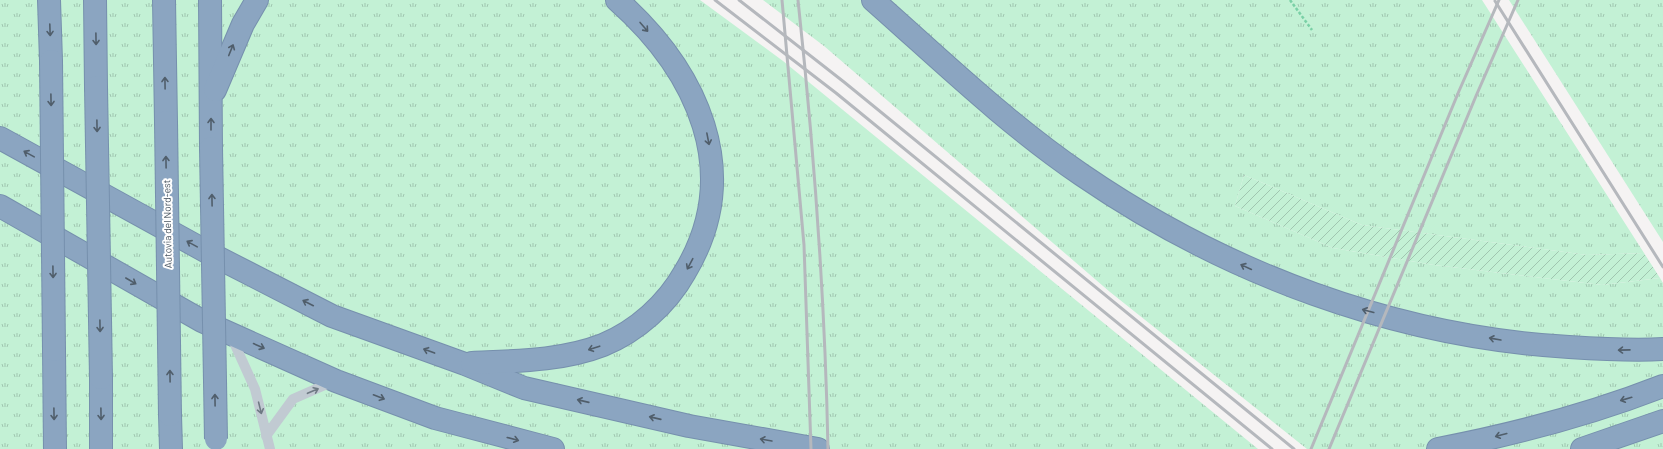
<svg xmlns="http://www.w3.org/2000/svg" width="1663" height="449" font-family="Barlow,sans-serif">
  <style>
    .grass { fill: url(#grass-tufts) }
    .garden { fill: url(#garden-furrows) }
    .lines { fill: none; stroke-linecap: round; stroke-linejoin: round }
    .highway-casing { stroke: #7690ad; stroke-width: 24 }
    .path { stroke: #7ad0a6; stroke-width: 2.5; stroke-dasharray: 3 2; stroke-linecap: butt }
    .lane { stroke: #c1cad2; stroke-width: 10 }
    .highway { stroke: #8ba5c1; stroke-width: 22 }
    .rail { stroke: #b5b8bd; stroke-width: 3 }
    .highway-bridge-casing { stroke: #7690ad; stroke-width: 24; stroke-linecap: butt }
    .highway-bridge { stroke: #8ba5c1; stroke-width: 22 }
    .oneway { stroke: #505e6b }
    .oneway2 { stroke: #6e7983 }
    .labels { text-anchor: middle; stroke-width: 4; stroke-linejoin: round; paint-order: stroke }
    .street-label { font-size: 10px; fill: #4a5661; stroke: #fff }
  </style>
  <defs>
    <pattern id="grass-tufts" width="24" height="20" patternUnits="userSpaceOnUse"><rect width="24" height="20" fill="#c3f1d5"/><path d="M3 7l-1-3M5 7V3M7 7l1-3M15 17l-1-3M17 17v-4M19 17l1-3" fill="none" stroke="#a0c6b0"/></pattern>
    <pattern id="garden-furrows" width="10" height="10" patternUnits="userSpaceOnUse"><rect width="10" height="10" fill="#c3f1d5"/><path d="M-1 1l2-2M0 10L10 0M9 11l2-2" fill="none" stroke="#a0c6b0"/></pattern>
  </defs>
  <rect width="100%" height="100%" fill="#f5f3f3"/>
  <g class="grass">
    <path d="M0 0H700L783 61 1258 449H0Z"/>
    <path d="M763 0H1482L1644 253 1587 255 1362 225 1244 175 1235 206 1333 248 1434 265 1602 285 1660 278 1663 283V449H1307L1110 292 824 46Z"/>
    <path d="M1509 0H1663V242Z"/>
  </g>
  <path class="garden" d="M1244 175 1362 225 1587 255 1644 253 1660 278 1602 285 1434 265 1333 248 1235 206Z"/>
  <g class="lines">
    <g class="highway-casing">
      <g id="highway">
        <path d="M49 0 51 61"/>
        <path d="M95 0 96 87"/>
        <path d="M164 0 166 122"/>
        <path d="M210 0 211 148"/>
        <path d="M873 0C941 60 1007 124 1082 175 1225 273 1395 337 1569 347 1600 349 1632 351 1663 349"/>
        <path d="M215 90 243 24 257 0"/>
        <path d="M0 138 209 253 332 316 465 364 524 388 689 426 818 449"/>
        <path d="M0 206 202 321 336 381 435 418 553 449"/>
        <path d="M54 350 55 449"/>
        <path d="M472 363C515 361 562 361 603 345 637 331 667 304 685 272 745 172 697 71 617 0"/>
        <path d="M101 378V449"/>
        <path d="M170 415 171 449"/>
        <path d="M1438 449C1511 435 1594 413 1663 386"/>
        <path d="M1582 449 1663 421"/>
      </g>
    </g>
    <path class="path" d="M1290 0 1312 30"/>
    <g class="lane">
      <path d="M231 336 255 389 270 449"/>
      <path d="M266 436 293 399 334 381"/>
    </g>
    <use href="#highway" class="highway"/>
    <g class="rail">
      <path d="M715 0 836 93 1272 449"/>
      <path d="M739 0 844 82 1294 449"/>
      <path d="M782 0 804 245 811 449"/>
      <path d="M798 0C814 149 825 299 828 449"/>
      <path d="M1495 1 1663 267"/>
      <path d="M1311 449 1459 91 1499 0"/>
      <path d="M1329 449 1476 96 1518 0"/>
    </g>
    <g class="highway-bridge-casing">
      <g id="highway-bridge">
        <path d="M51 61 54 350"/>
        <path d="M96 87 101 378"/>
        <path d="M166 122 170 415"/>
        <path d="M211 148 216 439"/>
      </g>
    </g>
    <use href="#highway-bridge" class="highway-bridge"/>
  </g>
  <defs><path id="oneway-shaft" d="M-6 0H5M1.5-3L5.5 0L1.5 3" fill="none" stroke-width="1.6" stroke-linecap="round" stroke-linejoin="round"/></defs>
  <g class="oneway">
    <use href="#oneway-shaft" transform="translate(644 27) rotate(49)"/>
    <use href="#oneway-shaft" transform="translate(50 30) rotate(88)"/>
    <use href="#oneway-shaft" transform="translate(96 39) rotate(89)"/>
    <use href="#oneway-shaft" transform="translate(231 50) rotate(-68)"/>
    <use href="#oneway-shaft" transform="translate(165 83) rotate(-91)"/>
    <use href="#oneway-shaft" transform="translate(51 100) rotate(89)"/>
    <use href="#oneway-shaft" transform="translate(211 124) rotate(-90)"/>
    <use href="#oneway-shaft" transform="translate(97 126) rotate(89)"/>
    <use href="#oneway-shaft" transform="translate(708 139) rotate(79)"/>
    <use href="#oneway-shaft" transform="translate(29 154) rotate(-151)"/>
    <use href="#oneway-shaft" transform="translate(166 162) rotate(-91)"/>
    <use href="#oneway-shaft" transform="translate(212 200) rotate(-91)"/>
    <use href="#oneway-shaft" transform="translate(192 244) rotate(-151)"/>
    <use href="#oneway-shaft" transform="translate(690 264) rotate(118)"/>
    <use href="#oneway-shaft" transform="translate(1246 267) rotate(-155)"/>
    <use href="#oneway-shaft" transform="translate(53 272) rotate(89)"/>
    <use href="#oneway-shaft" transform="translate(131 281) rotate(30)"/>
    <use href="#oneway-shaft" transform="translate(308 303) rotate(-153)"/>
    <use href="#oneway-shaft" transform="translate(1368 311) rotate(-165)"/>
    <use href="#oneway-shaft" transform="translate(100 326) rotate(89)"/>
    <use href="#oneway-shaft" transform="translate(1495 339) rotate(-170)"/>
    <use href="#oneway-shaft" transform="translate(259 346) rotate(24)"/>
    <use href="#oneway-shaft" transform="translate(594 348) rotate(162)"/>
    <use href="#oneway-shaft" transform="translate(1624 350) rotate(179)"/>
    <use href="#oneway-shaft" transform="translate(429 351) rotate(-160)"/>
    <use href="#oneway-shaft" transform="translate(170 376) rotate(-91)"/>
    <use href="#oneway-shaft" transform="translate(379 397) rotate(21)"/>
    <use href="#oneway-shaft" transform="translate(1626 399) rotate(164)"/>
    <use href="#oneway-shaft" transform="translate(215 400) rotate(-91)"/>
    <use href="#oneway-shaft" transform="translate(583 401) rotate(-167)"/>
    <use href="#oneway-shaft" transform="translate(54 414) rotate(89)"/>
    <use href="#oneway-shaft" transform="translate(101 414) rotate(89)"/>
    <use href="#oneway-shaft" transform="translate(655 418) rotate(-167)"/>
    <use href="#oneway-shaft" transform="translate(1501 435) rotate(165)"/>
    <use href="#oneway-shaft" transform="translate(513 439) rotate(15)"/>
    <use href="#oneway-shaft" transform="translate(766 440) rotate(-170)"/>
  </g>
  <g class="oneway2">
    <use href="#oneway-shaft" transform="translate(313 391) rotate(-23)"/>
    <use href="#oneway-shaft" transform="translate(260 408) rotate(76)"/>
  </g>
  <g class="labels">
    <g class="street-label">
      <text transform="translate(167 224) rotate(-91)" y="4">Autovia del Nord-est</text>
    </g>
  </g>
</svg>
